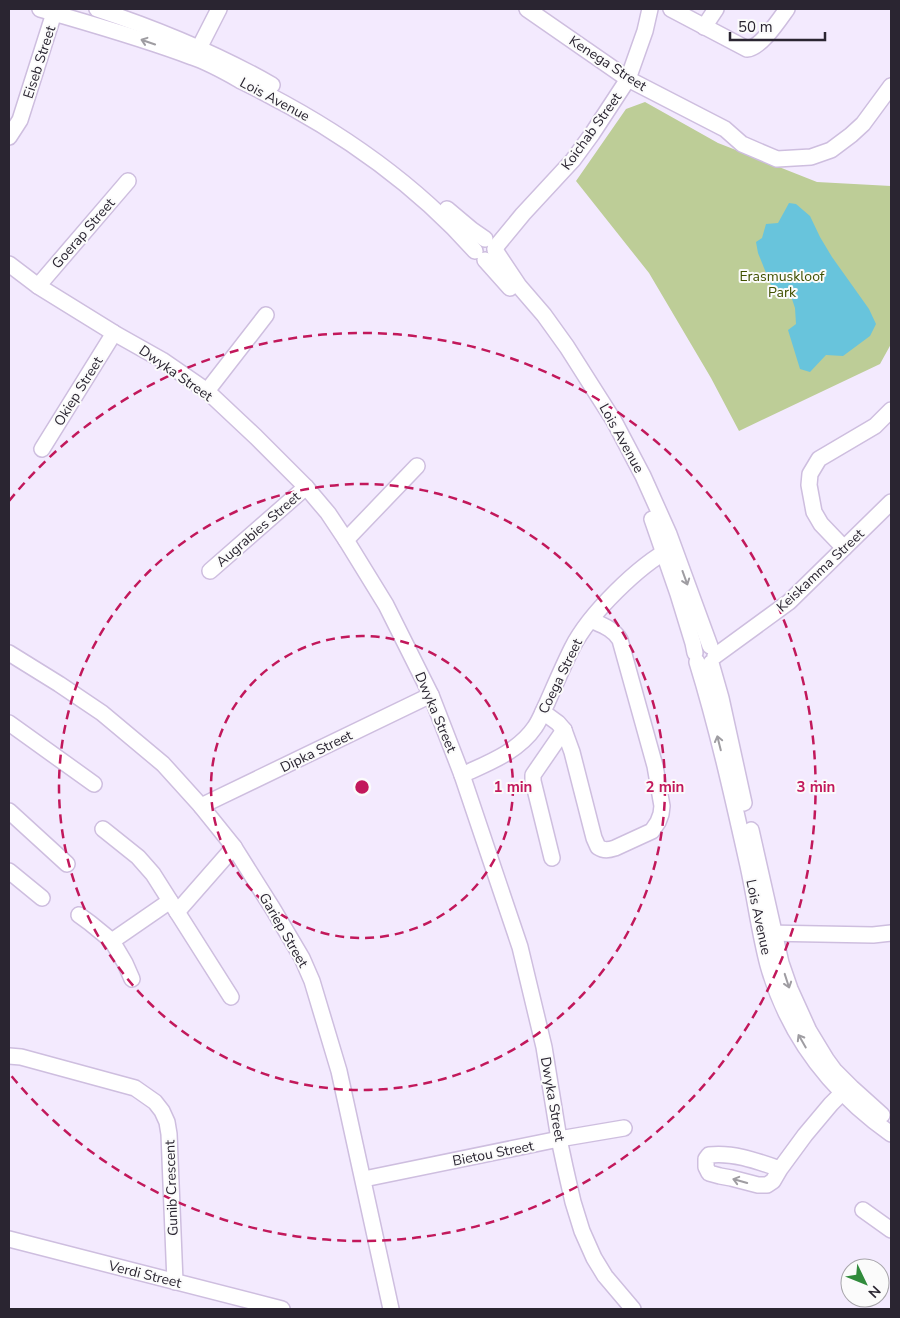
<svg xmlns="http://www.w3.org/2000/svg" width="900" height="1318" font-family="'Nunito Sans',sans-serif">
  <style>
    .green { fill: #bdcd97 }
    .water { fill: #68c4dc }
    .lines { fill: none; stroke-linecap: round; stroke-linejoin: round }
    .minor-casing { stroke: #cebedf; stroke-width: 18 }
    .minor { stroke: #fff; stroke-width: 15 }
    .oneway { stroke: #9f9da2 }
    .ring { fill: none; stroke: #c2185b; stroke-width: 2.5; stroke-dasharray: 9 6 }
    .labels { text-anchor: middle; stroke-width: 4; stroke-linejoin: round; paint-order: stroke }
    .street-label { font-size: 14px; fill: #2a2531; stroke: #fbfbfb }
    .park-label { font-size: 14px; fill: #415100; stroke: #fbfbfb }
    .centre { fill: #c2185b; stroke: #fbfbfb; stroke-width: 2.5 }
    .ring-label { font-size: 15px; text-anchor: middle; font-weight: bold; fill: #c2185b; stroke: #fbfbfb; stroke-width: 4; stroke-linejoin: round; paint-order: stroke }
  </style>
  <rect width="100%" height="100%" fill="#f3eafe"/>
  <path class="green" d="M645 102 718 143 817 182 891 186V344L880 364 739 431 711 378 649 273 576 181 626 109Z"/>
  <path class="water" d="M789 203 796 204 810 216 820 237 832 257 869 309 876 324 870 336 843 356 826 355 810 372 800 369 788 330 796 324 795 308 792 299 781 296 775 295 758 253 756 242 762 238 766 224 778 223Z"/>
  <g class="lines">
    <g class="minor-casing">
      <g id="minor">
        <path d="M40 9C91 24 142 38 192 57 210 63 227 73 243 82 329 124 411 179 475 251"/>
        <path d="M97 9C157 29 216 53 272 85"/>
        <path d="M527 9 628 79 725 129 742 144 777 159 811 157 831 150 851 135 863 124 891 86"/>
        <path d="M671 9 747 49C761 48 779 20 787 9"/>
        <path d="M704 27 716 9"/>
        <path d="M195 56 219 9"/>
        <path d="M9 137 20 120 54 13 60 9"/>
        <path d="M447 209 472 230 485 239"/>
        <path d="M495 248 523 214 573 160 592 134 628 79 645 31 650 9"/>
        <path d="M495 250 519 286 544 315 567 347 614 421 643 476 669 534 710 646"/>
        <path d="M485 260 510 288"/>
        <path d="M9 264 38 286 114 333 162 360 207 391 256 437 306 487 328 513 346 540 386 605 431 695 462 775 520 947 544 1047 559 1139 565 1167 573 1202 582 1231 594 1258 605 1276 633 1309"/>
        <path d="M38 286 128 181"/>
        <path d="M207 391 266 315"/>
        <path d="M42 449 114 333"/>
        <path d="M652 519 678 594 693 643 695 653"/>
        <path d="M346 540 417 466"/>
        <path d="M844 548 821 524 814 512 809 485 810 474 819 459 875 426 891 410"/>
        <path d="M210 571 306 487"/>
        <path d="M9 653 59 684 102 713 163 764 201 806 234 847 273 909 302 958 312 981 339 1071 391 1309"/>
        <path d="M715 656 789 602 891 502"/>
        <path d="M697 662C717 727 732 794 747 861 755 896 759 931 768 965 788 1036 832 1092 891 1134"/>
        <path d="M711 663 721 698 744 803"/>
        <path d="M543 712 558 723 564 730 572 752 594 838 598 847C604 851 609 850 615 848L652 831 658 822 661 814 662 806 655 766 620 640C614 629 602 625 591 620"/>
        <path d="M9 723 94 784"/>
        <path d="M462 775C488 763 518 752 535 727 540 720 543 711 547 703 555 685 563 666 572 648 589 614 639 565 672 548"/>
        <path d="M201 806 431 695"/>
        <path d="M9 811 67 864"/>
        <path d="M103 829 138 857 153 874 231 997"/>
        <path d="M751 830 781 963 790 989 809 1031 826 1059 834 1070 852 1088 882 1115"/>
        <path d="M552 858 533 781V775L564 730"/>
        <path d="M9 871 42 898"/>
        <path d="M177 912 234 847"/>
        <path d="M79 915 90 923 112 941 170 901"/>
        <path d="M766 933 873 935 891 933"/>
        <path d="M112 941 125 963 132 979"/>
        <path d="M9 1056 21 1057 135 1088 155 1102 162 1111 167 1122 169 1134 175 1282"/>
        <path d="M780 1169C757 1161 733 1152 709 1155L706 1159V1167L709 1173 720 1176 731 1178 758 1185H767L773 1181 780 1169 805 1135 831 1104 842 1093 850 1089"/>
        <path d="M364 1179 559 1139 624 1128"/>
        <path d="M863 1210 891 1230"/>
        <path d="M9 1239 282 1309"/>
      </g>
    </g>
    <use href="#minor" class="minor"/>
  </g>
  <defs><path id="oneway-shaft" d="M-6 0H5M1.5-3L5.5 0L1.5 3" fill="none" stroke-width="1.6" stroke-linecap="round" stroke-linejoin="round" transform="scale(1.25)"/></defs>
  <g class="oneway">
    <use href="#oneway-shaft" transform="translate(148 42) rotate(-161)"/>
    <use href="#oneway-shaft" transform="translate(685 578) rotate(70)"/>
    <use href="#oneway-shaft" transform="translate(719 743) rotate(-104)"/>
    <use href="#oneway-shaft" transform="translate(787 981) rotate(72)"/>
    <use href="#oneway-shaft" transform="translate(802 1041) rotate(-120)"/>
    <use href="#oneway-shaft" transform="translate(740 1181) rotate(-164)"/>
  </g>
  <g class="ring">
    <circle cx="362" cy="787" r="151"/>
    <circle cx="362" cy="787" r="303"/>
    <path d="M9 501A454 454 0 1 1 9 1073"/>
  </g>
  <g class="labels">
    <g class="street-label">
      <text transform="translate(39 62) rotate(-72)" y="5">Eiseb Street</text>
      <text transform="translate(608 63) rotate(33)" y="5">Kenega Street</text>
      <text transform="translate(275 99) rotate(28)" y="5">Lois Avenue</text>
      <text transform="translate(591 131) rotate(-54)" y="5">Koichab Street</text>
      <text transform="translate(83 233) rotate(-49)" y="5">Goerap Street</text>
      <text transform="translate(176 373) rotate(35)" y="5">Dwyka Street</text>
      <text transform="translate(78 391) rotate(-58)" y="5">Okiep Street</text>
      <text transform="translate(622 438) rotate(61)" y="5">Lois Avenue</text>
      <text transform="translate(258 529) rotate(-41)" y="5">Augrabies Street</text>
      <text transform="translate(820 570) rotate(-43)" y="5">Keiskamma Street</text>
      <text transform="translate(560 676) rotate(-64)" y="5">Coega Street</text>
      <text transform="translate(436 712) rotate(67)" y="5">Dwyka Street</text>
      <text transform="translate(316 751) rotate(-26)" y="5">Dipka Street</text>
      <text transform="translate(759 917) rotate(78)" y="5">Lois Avenue</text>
      <text transform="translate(284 930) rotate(60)" y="5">Gariep Street</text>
      <text transform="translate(553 1099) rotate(80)" y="5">Dwyka Street</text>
      <text transform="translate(493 1153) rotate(-11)" y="5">Bietou Street</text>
      <text transform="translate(171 1188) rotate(-92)" y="5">Gunib Crescent</text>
      <text transform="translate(145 1274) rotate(14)" y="5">Verdi Street</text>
    </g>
    <g class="park-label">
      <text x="782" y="281">Erasmuskloof<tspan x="782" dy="16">Park</tspan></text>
    </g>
  </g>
  <circle cx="362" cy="787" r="8" class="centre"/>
  <g class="ring-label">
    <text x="513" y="792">1 min</text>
    <text x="665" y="792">2 min</text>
    <text x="816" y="792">3 min</text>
  </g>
  <rect width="900" height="1318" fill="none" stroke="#2a2531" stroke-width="20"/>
  <g transform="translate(865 1283) rotate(133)"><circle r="24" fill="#fbfbfb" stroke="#a7a5aa"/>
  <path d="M0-4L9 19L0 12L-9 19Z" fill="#318b3c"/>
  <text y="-8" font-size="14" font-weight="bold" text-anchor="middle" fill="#2a2531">N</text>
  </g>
  <path d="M730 32v8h95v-8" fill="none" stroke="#2a2531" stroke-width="2.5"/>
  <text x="738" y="32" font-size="15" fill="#2a2531" stroke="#fbfbfb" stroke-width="4" paint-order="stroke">50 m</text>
</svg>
